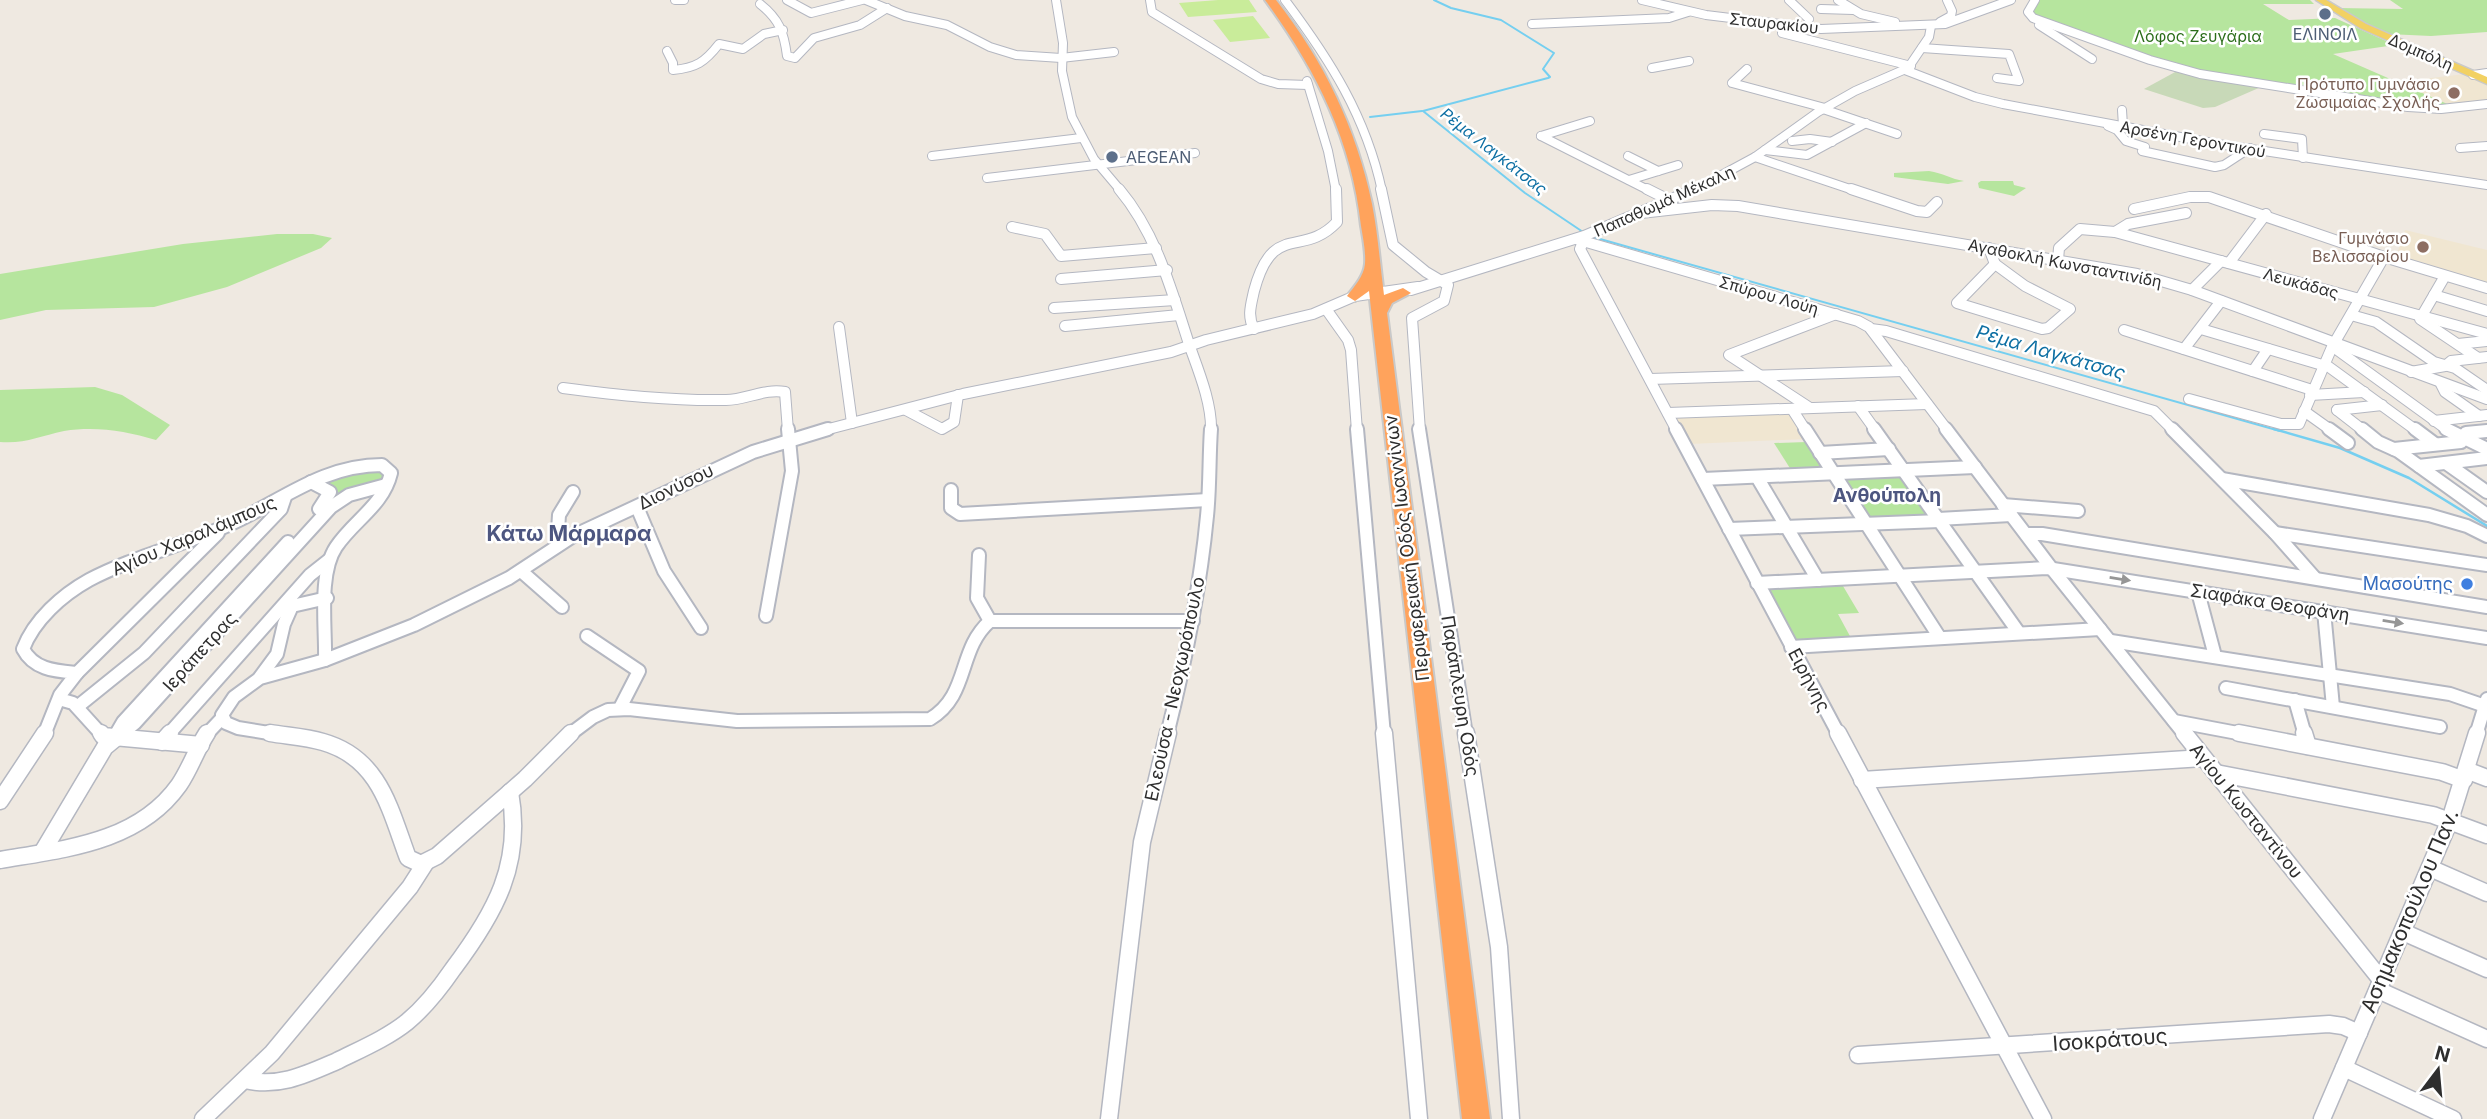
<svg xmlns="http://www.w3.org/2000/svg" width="2487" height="1119" font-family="Inter,sans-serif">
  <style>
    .education { fill: #f0e6d1 }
    .green { fill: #b6e59e }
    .cemetery { fill: #c8d9b8 }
    .pitch { fill: #c9ec9a }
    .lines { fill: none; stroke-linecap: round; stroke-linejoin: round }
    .stream-far1 { stroke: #75cff0; stroke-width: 2 }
    .stream { stroke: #75cff0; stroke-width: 2.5 }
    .minor-far3-casing { stroke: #b4b7c1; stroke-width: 10 }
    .minor-far2-casing { stroke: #b4b7c1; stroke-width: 12 }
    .minor-far1-casing { stroke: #b4b7c1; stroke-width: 16 }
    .minor-casing { stroke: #b4b7c1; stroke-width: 19 }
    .major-casing { stroke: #c9c9c9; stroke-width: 3 }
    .highway-casing { stroke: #c9c9c9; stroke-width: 4 }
    .minor-far3 { stroke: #fff; stroke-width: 8 }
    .minor-far2 { stroke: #fff; stroke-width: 10 }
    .minor-far1 { stroke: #fff; stroke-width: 12 }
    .minor { stroke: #fff; stroke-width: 16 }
    .major { fill: #f2d163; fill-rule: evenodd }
    .highway { fill: #ffa35c; fill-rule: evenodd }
    .oneway { fill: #969696 }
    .service-dot { fill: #5c6f8a; stroke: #fff; stroke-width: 2.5 }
    .education-dot { fill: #8d6e63; stroke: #fff; stroke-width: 2.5 }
    .shop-dot { fill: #3f7fe0; stroke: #fff; stroke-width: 2.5 }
    .labels { text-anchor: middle; stroke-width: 5; stroke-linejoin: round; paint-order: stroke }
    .far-street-label { font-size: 16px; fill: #2e2e2e; stroke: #fff }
    .far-service-label { font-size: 16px; fill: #4e5e75; stroke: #fff }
    .far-park-label { font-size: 16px; fill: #2c6e1b; stroke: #fff }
    .far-education-label { font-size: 16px; fill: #785e54; stroke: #fff; text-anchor: end }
    .far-water-label { font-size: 16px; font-style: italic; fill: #0d6fa3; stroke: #fff }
    .street-label { font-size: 18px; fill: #2e2e2e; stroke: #fff }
    .shop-label { font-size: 18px; fill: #366cbe; stroke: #fff; text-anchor: end }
    .water-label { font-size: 19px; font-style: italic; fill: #0d6fa3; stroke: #fff }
    .neighbourhood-label { font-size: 19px; font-weight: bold; fill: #4d5680; stroke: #fff }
    .quarter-label { font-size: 21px; font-weight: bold; fill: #4d5680; stroke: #fff }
    .near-street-label { font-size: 21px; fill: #2e2e2e; stroke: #fff }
  </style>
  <rect width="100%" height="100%" fill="#efe9e1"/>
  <g class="education">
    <path d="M2465 74 2487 84V101L2452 106 2397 82Z"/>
    <path d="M2405 230 2487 250V286L2396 257Z"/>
    <path d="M1789 412 1806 439 1690 444 1675 416Z"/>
  </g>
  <g class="green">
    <path d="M2040 0H2310L2314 4H2263L2289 20 2335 18 2395 45 2333 54 2452 106 2439 108 2258 82 2172 65 2032 14Z"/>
    <path d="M2390 0H2487V32L2431 36 2388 34 2337 8 2403 9Z"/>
    <path d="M1929 171C1943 173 1951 179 1964 181L1948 184 1894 177V173Z"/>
    <path d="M1981 181H2013L2014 185 2026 188 2014 196 1979 188 1978 183Z"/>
    <path d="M277 234H313L332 238 321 248 227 287 154 307 46 310 0 320V274L183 244Z"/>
    <path d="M95 387 122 395 170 425 156 440C126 431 96 426 64 431 40 436 25 444 0 442V390Z"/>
    <path d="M1807 442 1827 471 1793 473 1774 443Z"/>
    <path d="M368 466 385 473 383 480 332 503 323 483Z"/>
    <path d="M1900 473 1933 519 1871 522 1840 476Z"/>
    <path d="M1840 581 1859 613 1838 614 1851 638 1795 641 1765 585Z"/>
  </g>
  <path class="cemetery" d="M2177 71 2261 87 2215 107 2203 108 2144 89Z"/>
  <g class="pitch">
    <path d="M1218 0H1249L1257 12 1188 17 1179 3Z"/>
    <path d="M1253 16 1270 38 1230 42 1213 20Z"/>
  </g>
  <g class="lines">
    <g class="stream-far1">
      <path d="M1434 0 1451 8 1501 20 1554 53 1543 69 1550 77 1548 78 1423 111 1525 193 1583 232"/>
      <path d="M1370 117 1422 111"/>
      <path d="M1593 237 2280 431"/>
    </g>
    <path class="stream" d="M2274 429 2340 448 2409 478 2487 526"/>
    <g class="minor-far3-casing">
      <g id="minor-far3">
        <path d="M675 0H684"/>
        <path d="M787 0 811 13 862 0"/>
        <path d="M866 0 905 16 947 25 990 47 1016 55 1061 58 1114 52"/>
        <path d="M1056 0 1063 43 1062 71 1072 117 1094 159 1121 191"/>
        <path d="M1150 0 1152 12 1261 79 1278 84 1308 85"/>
        <path d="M1285 0C1330 60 1366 116 1382 191"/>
        <path d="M1642 0 1706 15 1821 29 1945 24 2011 0"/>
        <path d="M1789 0 1809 19"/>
        <path d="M1838 0 1861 14 1895 22"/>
        <path d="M2035 0 2028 12 2033 18 2150 60 2200 74 2408 107 2441 109 2487 104"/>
        <path d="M760 4C779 19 784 32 787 56L795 58 814 38 860 25 887 8"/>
        <path d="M1821 9 1853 10"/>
        <path d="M1940 22 1951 16 1952 11 1947 0"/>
        <path d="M1532 24 1669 18 1688 12"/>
        <path d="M2039 25 2092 59"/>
        <path d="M1782 33 1911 66"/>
        <path d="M1922 48 2009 54 2019 81 1997 78"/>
        <path d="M667 51 673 63V70C696 68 705 62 719 44L743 49 764 34 783 30"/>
        <path d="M1652 68 1689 61"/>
        <path d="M1747 69 1732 83 1825 108"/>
        <path d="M1905 70 1975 97 2003 104 2218 144 2487 185"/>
        <path d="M2473 75 2487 73"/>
        <path d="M1307 81 1328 151 1336 191"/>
        <path d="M1823 109 1897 134"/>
        <path d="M2122 110 2123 126"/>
        <path d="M2108 126 2117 130 2126 141 2145 147 2142 151 2215 167 2224 165 2250 148"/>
        <path d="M2264 134 2302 139 2303 158"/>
        <path d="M1541 136 1650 191"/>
        <path d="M1541 136 1590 121"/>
        <path d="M1792 141 1810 139 1832 142"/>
        <path d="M2460 148 2487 146"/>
        <path d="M1765 150 1807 155 1866 123"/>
        <path d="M932 156 1081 138"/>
        <path d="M1628 156 1658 171"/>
        <path d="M1755 157 1856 191"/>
        <path d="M987 178 1195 153"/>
        <path d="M1629 180 1678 165"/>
        <path d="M1692 191 1755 157 1818 112 1855 91 1908 68 1929 37 1931 26"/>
      </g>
    </g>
    <g class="minor-far2-casing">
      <g id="minor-far2">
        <path d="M1119 189C1157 234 1172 292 1190 347 1199 372 1212 404 1211 431"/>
        <path d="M1381 189 1393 245 1426 272 1448 285 1444 301 1412 318 1420 431"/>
        <path d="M1647 189 1671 201"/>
        <path d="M1851 189 1917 211 1927 212 1937 202"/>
        <path d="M2134 209 2190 197H2209L2384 257 2487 288"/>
        <path d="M1641 213 1712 205 1738 206 2137 274 2192 290 2487 399"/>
        <path d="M1012 227 1045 234 1061 256 1156 248"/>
        <path d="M2115 232 2128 224 2186 213"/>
        <path d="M1576 239 1858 321 1869 327 1948 431"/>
        <path d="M1583 242 1580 249 1677 431"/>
        <path d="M1989 248 1995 264"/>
        <path d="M2058 260 2059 248 2080 229 2115 232 2487 334"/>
        <path d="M2229 263 2266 214"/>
        <path d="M1995 264 2025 286 2070 309 2048 328 2042 329 1957 303Z"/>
        <path d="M2445 276 2420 319 2478 358"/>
        <path d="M1061 279 1167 270"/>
        <path d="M1411 290 1584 236 1695 189"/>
        <path d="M2192 290 2221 261"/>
        <path d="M2434 295 2487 311"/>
        <path d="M1054 308 1175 300"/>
        <path d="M1326 309 1348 340 1351 350 1357 431"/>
        <path d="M2351 315 2376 322 2434 362 2455 368 2487 390"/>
        <path d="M1065 326 1179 315"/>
        <path d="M839 327 852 423"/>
        <path d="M1254 329C1247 316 1251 305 1254 291 1273 220 1302 259 1337 222L1336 189"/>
        <path d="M1871 329 1886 331 2154 411 2174 431"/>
        <path d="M2201 329 2329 367 2417 431"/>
        <path d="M2124 330 2312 390"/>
        <path d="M2458 344 2487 341"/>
        <path d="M2184 349 2221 301"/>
        <path d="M2336 349 2449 431"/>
        <path d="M2253 371 2268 349"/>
        <path d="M2411 372 2445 366 2451 361 2487 357"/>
        <path d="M1650 379 1903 371"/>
        <path d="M2441 384 2445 392 2479 416"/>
        <path d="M563 388C617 395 671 401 726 400 746 400 765 388 785 392L788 431"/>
        <path d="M2310 395 2364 392"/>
        <path d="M2189 399 2281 424H2299L2332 347 2384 257"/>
        <path d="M1858 406 1876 431"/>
        <path d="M1810 408 1729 355 1836 314"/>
        <path d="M1792 409 1806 431"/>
        <path d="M906 410 942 429 954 422 958 395"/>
        <path d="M2337 410 2364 431"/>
        <path d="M2337 410 2382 405"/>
        <path d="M2304 411 2332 431"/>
        <path d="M1668 413 1927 404"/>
        <path d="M2434 421 2487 415"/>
        <path d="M821 431 963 394 1171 352 1206 340 1313 314 1355 296 1418 287"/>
      </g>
    </g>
    <g class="minor-far1-casing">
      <g id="minor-far1">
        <path d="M1357 429 1384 735"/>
        <path d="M1419 429 1466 735"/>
        <path d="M1676 429 1839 735"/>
        <path d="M1805 429 1940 638"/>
        <path d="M1874 429 2019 633"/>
        <path d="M1946 429 2052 569 2185 735"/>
        <path d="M2172 429 2275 533 2314 577"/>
        <path d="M2329 429 2348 443"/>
        <path d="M2362 429 2378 442 2398 451 2487 515"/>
        <path d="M2415 429 2435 444"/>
        <path d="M2446 429 2487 449"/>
        <path d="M2394 449 2461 442 2466 433 2487 431"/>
        <path d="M1820 453 1889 449"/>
        <path d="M2446 463 2487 492"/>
        <path d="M2419 466 2487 458"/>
        <path d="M1757 477 1818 580"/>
        <path d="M1703 479 1975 467"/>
        <path d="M2222 479 2429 515 2467 526 2487 536"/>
        <path d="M311 482 330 492 319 509"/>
        <path d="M951 490V508L960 514 1208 500"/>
        <path d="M2003 505 2078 511"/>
        <path d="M637 507 664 571 701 628"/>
        <path d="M1938 519 2011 515"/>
        <path d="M1729 529 1940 521"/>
        <path d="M2275 533 2487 565"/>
        <path d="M2026 534H2042L2487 607"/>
        <path d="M557 546 559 515 573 492"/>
        <path d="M979 555 977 598 990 621"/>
        <path d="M521 571 562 607"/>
        <path d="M1757 583 2047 568 2487 638"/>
        <path d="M2198 592 2215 656"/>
        <path d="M2324 611 2333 707"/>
        <path d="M766 616 792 471 788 429"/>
        <path d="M587 636 639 671 620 708"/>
        <path d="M2111 641 2450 694 2485 706"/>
        <path d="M1791 647 2100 629"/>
        <path d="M77 673 218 533"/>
        <path d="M260 677 277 654 284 624 292 606 327 598"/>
        <path d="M2226 688 2440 727"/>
        <path d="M59 699 73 703 102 735"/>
        <path d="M2295 700 2305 735"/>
        <path d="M77 707 144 653 281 509 285 497"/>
        <path d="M2174 721 2248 735"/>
        <path d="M116 734 123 722 288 542"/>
        <path d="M44 735 60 695 77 673C56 671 34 670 23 649 34 620 62 595 89 580 128 559 182 545 224 527 278 504 320 465 382 465L391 473C383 506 354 520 336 547 318 574 326 628 325 660"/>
        <path d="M120 735 135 723 331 507 349 495 386 485"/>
        <path d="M168 735 310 575 329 560"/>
        <path d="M206 735 223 717"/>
        <path d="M281 735 238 728 226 723 222 715 234 697 260 678 325 660 414 625 509 578 573 536 753 452 828 429"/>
        <path d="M569 735 593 717 608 710 629 709 737 721 930 719C970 695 957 650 990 621H1193"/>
        <path d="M1167 735C1185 663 1200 590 1207 516 1210 487 1209 458 1211 429"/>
        <path d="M2476 735 2487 699"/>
      </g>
    </g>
    <g class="minor-casing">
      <g id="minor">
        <path d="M101 733 103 736 201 745"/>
        <path d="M270 733C288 736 306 737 323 742 380 758 390 810 408 858L421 864 437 856 525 779 571 733"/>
        <path d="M1384 733 1419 1119"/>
        <path d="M1466 733 1499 947 1511 1119"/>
        <path d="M1838 733 2043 1119"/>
        <path d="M2184 733 2382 981"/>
        <path d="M2239 733 2442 772 2464 780"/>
        <path d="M2304 733 2308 746"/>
        <path d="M162 742 170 733"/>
        <path d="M2466 770 2487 778"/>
        <path d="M2216 773 2433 815 2487 835"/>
        <path d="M1862 780 2203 758"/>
        <path d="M0 801 45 733"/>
        <path d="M43 851 105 747 122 733"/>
        <path d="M0 860C64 849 138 843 179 785 190 769 196 750 207 733"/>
        <path d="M2430 868 2487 893"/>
        <path d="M2403 932 2487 969"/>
        <path d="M2378 990 2487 1039"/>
        <path d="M1858 1055 2329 1024 2343 1026 2359 1033"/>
        <path d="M2344 1068 2453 1119"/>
        <path d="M245 1080C279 1088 307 1074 337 1061 361 1049 387 1038 407 1022 425 1007 440 988 453 969 495 913 523 864 510 792"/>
        <path d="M203 1119 272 1053 410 887 426 862"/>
        <path d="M1109 1119 1142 842 1168 733"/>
        <path d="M2322 1119 2450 820 2477 733"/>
      </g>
    </g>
    <g class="major-casing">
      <path id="major" d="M2316 0H2326L2366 24 2487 77V84L2360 28Z"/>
    </g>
    <g class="highway-casing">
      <path id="highway" d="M1265 0H1276C1324 61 1356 128 1372 204 1378 234 1380 265 1384 295L1403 288 1411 293 1392 303 1387 313 1490 1119H1462L1369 291 1355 301 1347 296C1354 287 1364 276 1365 264 1366 252 1363 238 1361 226 1352 140 1315 68 1265 0Z"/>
    </g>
    <use href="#minor-far3" class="minor-far3"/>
    <use href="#minor-far2" class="minor-far2"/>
    <use href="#minor-far1" class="minor-far1"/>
    <use href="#minor" class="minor"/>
    <use href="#major" class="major"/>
    <use href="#highway" class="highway"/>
  </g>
  <defs><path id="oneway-solid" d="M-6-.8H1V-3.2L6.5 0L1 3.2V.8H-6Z" transform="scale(1.75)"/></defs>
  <g class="oneway">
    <use href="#oneway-solid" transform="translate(2120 579) rotate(9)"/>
    <use href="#oneway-solid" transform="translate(2393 622) rotate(9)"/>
  </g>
  <g class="service-dot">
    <circle cx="2325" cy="14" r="7"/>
    <circle cx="1112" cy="157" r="7"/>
  </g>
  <g class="education-dot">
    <circle cx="2454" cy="93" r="7"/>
    <circle cx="2423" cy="247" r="7"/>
  </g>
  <circle class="shop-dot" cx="2467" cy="584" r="7"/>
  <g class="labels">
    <g class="far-street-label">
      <text transform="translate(1774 23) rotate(6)" y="6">Σταυρακίου</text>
      <text transform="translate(2421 52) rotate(24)" y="6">Δομπόλη</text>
      <text transform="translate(2193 139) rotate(10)" y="6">Αρσένη Γεροντικού</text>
      <text transform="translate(1664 201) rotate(-24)" y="6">Παπαθωμά Μέκαλη</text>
      <text transform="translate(2065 263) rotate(11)" y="6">Αγαθοκλή Κωνσταντινίδη</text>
      <text transform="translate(2301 283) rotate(15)" y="6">Λευκάδας</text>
      <text transform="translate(1769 295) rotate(16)" y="6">Σπύρου Λούη</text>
    </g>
    <g class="far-service-label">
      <text x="2325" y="40">ΕΛΙΝΟΙΛ</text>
      <text x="1126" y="163" text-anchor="start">AEGEAN</text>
    </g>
    <g class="far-park-label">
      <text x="2198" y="42">Λόφος Ζευγάρια</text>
    </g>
    <g class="far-education-label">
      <text x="2440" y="90">Πρότυπο Γυμνάσιο<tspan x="2440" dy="18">Ζωσιμαίας Σχολής</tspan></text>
      <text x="2409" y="244">Γυμνάσιο<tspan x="2409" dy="18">Βελισσαρίου</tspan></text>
    </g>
    <g class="far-water-label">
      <text transform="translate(1494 151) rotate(38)" y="6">Ρέμα Λαγκάτσας</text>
    </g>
    <g class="street-label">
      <text transform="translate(676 487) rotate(-26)" y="6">Διονύσου</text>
      <text transform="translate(194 536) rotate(-23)" y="6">Αγίου Χαραλάμπους</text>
      <text transform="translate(1407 548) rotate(-97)" y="6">Περιφερειακή Οδός Ιωαννίνων</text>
      <text transform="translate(2270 603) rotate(9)" y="6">Σιαφάκα Θεοφάνη</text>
      <text transform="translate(200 652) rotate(-48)" y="6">Ιεράπετρας</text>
      <text transform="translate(1809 680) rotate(62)" y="6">Ειρήνης</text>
      <text transform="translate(1175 689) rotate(-78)" y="6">Ελεούσα - Νεοχωρόπουλο</text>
      <text transform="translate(1460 696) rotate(81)" y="6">Παράπλευρη Οδός</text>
      <text transform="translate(2246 811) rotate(51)" y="6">Αγίου Κωσταντίνου</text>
    </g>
    <g class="shop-label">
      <text x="2453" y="590">Μασούτης</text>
    </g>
    <g class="water-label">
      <text transform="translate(2051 352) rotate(16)" y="7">Ρέμα Λαγκάτσας</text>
    </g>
    <g class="neighbourhood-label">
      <text x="1887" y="502">Ανθούπολη</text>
    </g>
    <g class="quarter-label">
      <text x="569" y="541">Κάτω Μάρμαρα</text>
    </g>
    <g class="near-street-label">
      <text transform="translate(2410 911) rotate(-67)" y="7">Ασημακοπούλου Παν.</text>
      <text transform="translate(2110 1040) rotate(-4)" y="7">Ισοκράτους</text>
    </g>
  </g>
  <g transform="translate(2438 1070) rotate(16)" stroke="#ffffff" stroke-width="5" paint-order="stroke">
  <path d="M0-5L12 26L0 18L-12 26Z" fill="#2e2e2e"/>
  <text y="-10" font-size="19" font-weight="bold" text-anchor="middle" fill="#2e2e2e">N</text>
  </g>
</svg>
